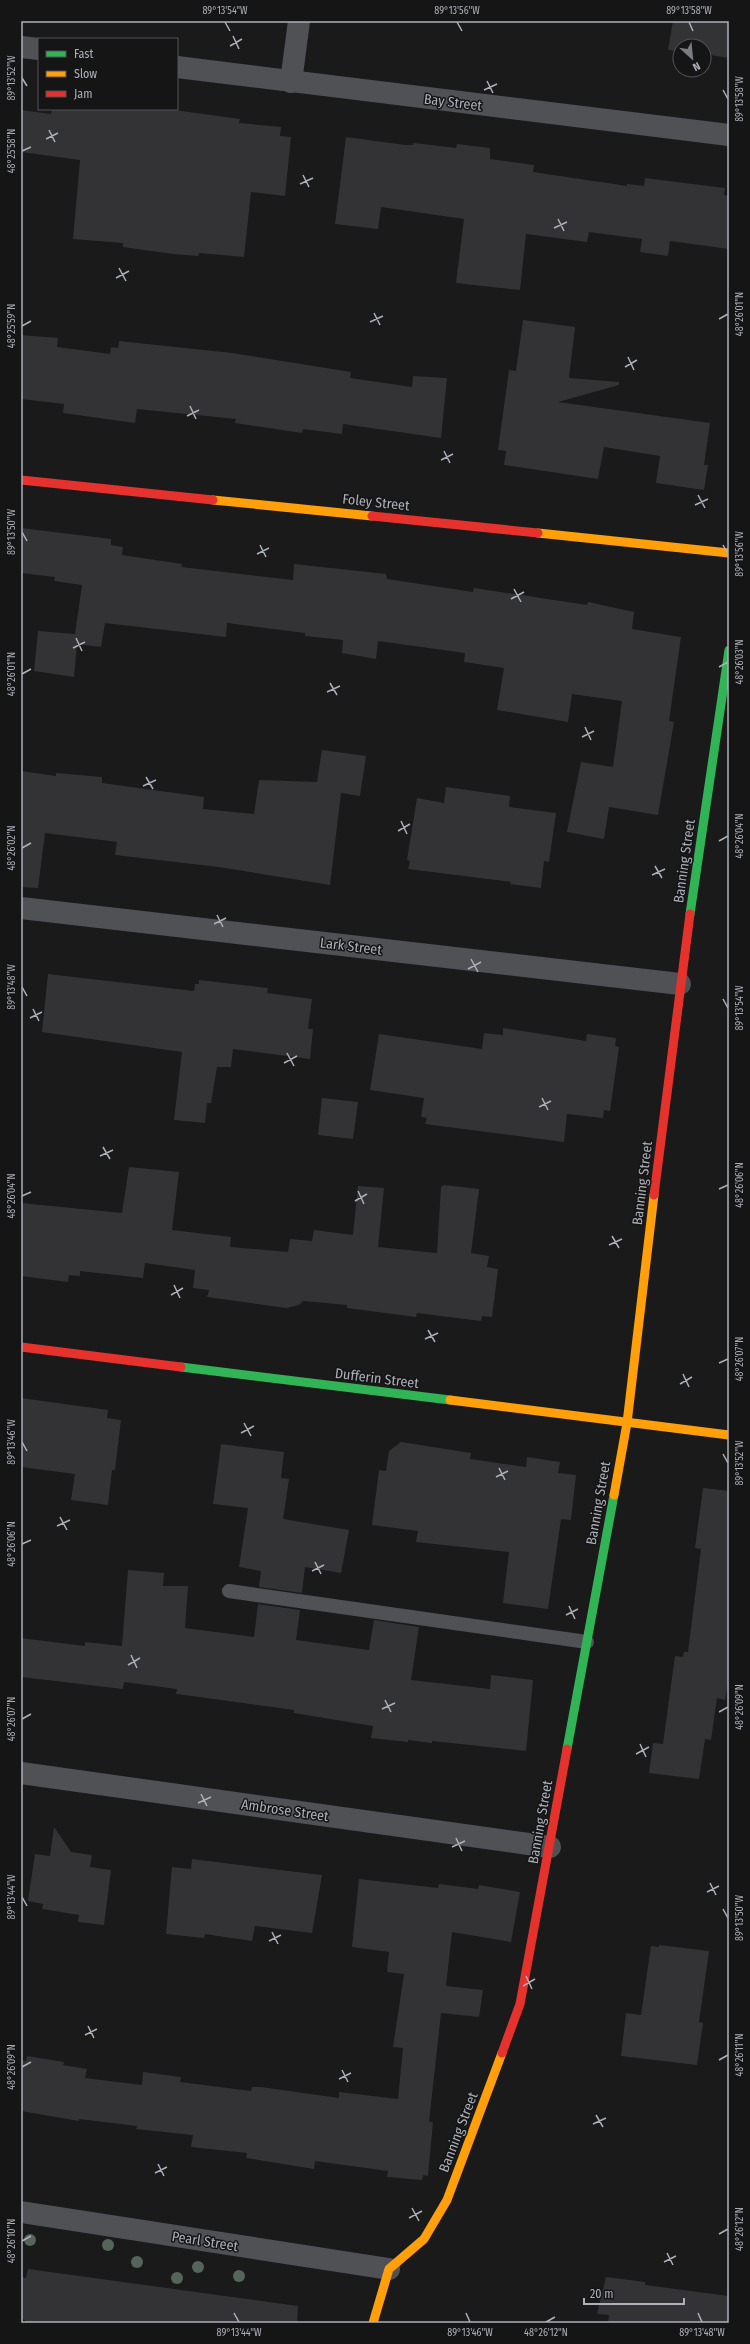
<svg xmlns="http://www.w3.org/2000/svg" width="750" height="2344" font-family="'Fira Sans Condensed',sans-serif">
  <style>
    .building { fill: #333335 }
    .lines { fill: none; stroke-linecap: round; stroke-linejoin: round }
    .lane { stroke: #505154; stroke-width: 14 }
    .street { stroke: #505154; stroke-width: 22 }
    .fast { stroke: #30b455; stroke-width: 9 }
    .slow { stroke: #ff9f0a; stroke-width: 9 }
    .jam { stroke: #e5322d; stroke-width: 9 }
    .tree { fill: #566559 }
    .ticks { fill: none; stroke: #adb0ba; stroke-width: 1.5 }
    .labels { text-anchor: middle; stroke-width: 3; stroke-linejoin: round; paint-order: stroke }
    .street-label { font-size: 14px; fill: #adb0ba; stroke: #151516 }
    .neatline { fill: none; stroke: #adb0ba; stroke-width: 1.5 }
    .ticks-label { font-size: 10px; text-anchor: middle; fill: #adb0ba }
  </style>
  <rect width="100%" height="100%" fill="#1a1a1b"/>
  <g class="building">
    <path d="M673 21H729V58L704 54V46H680V51L668 50Z"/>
    <path d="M52 109H167L240 119 239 123 281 127 280 136 291 137 285 196 251 192 244 257 199 253 198 256 173 254 123 247V243L73 239 80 160 21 152V110L51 114Z"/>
    <path d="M346 137 405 145H413L414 143 456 148 457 144 490 148V159L534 165 533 172 627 186V184L644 186 645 178 725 188 724 195 729 196V249L670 241 668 256 640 252 642 239 589 232 587 242 526 234 520 290 456 283 464 219 381 207 378 229 335 224Z"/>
    <path d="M523 320 575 327 569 378 619 382V385L558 402 710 423 704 465H708L704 490 656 483 660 456 604 447 598 479 504 465 506 451 498 450 509 370 516 371Z"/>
    <path d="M21 335 58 338 57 347 110 354 111 347 118 348 119 341 232 353 351 372 350 378 412 387 413 376 447 378 441 438 343 424 342 434 303 429 302 433 235 423 236 419 137 409 135 423 63 413 64 404 21 399Z"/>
    <path d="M21 528 111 539V545L123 547 122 555 182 564 181 567 293 580 294 564 386 574 387 579 473 592 474 588 587 605 588 602 634 612 632 629 681 637 669 721 674 722 658 815 609 807 604 839 567 832 581 762 613 767 622 701 572 694 568 722 497 710 504 668 464 662 465 653 378 641 376 659 342 653 343 640 305 636V633L227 623 226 637 105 623 101 647 77 644 74 677 34 671 38 631 75 634 82 585 54 581 55 577 21 573Z"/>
    <path d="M322 750 366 756 360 796 341 793 330 885 219 867 115 855 117 842 45 833 38 888 21 887V771L56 776V773L102 777V783L204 797 203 809 254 814 259 780 317 782Z"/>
    <path d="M446 787 510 796 509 807 556 813 549 862 544 861 541 888 510 884 511 882 408 869 410 861 407 860 417 798 444 803Z"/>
    <path d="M48 974 194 991 195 984H199V980L268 988 267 993 312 999 308 1029H313L310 1059 233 1049 231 1067H217L211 1103H207L205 1123 174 1120 182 1052 42 1032Z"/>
    <path d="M503 1028 586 1041 587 1034 616 1038 615 1046 619 1047 610 1111 604 1110 603 1118 567 1114 564 1142 425 1124 427 1118 421 1117 424 1098 370 1090 379 1034 482 1049 484 1033 503 1035Z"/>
    <path d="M322 1098 358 1102 353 1139 318 1135Z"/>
    <path d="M129 1167 179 1172 172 1230 231 1237 230 1247 288 1252 290 1239 312 1241 314 1230 353 1235 358 1186 384 1188 378 1247 437 1253 441 1187 444 1185 479 1189 471 1253 489 1256 487 1267 498 1269 492 1317 482 1316 481 1321 417 1313 416 1317 347 1308V1305L303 1301 299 1305 286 1308 207 1297 209 1290 193 1288 195 1270 145 1263 143 1278 80 1271V1276L69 1275 68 1282 21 1276V1203L122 1213Z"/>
    <path d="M21 1398 108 1410 107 1418 121 1420 115 1470H112L108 1505 71 1500 75 1474 21 1467Z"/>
    <path d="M401 1442 471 1453 470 1459 526 1467 527 1457 560 1462 558 1473 576 1475 571 1520 561 1519 548 1609 503 1603 509 1552 416 1542 418 1531 372 1525 379 1470 386 1471 389 1451Z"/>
    <path d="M221 1444 284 1452 281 1478 289 1479 283 1519 349 1530 341 1573 305 1567 302 1593 259 1587 261 1571 239 1567 248 1508 213 1504Z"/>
    <path d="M703 1488 729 1491V1679L725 1700 717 1698 711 1740 705 1739 699 1779 649 1773 653 1743 663 1744 675 1656 683 1657 684 1652H688L701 1549 695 1548Z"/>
    <path d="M128 1570 164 1573 163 1586H188L185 1628 254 1637 258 1604 300 1610 296 1640 369 1650 374 1620 419 1627 411 1680 490 1689 491 1675 533 1680 526 1751 432 1741V1743L408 1740V1742L371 1738 373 1726 294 1713V1710L176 1694 177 1689 124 1682 123 1689 21 1677V1638L85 1646V1642L122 1646Z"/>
    <path d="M54 1827 71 1852 92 1855 90 1867 111 1870 104 1925 78 1922 79 1915 42 1909 43 1904 28 1901 35 1854 50 1856Z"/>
    <path d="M192 1859 322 1875 312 1933 255 1926 252 1941 205 1934 204 1938 166 1934 172 1867 191 1869Z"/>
    <path d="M359 1879 438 1888 439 1884 478 1889 479 1885 520 1892 511 1942 452 1932 446 1986 483 1990 479 2017 441 2013 429 2122H433L428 2176 423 2175 422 2180 387 2177 388 2171 315 2161 314 2169 246 2158 247 2153 191 2147 193 2135 136 2129 137 2126 79 2119V2121L21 2111V2060L26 2061 27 2056 64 2062 63 2065 87 2069 85 2078 142 2085 143 2072 181 2077 180 2082 251 2091 252 2087H261L339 2098V2092L398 2099 403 2048 393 2047 404 1974 387 1972 389 1952 352 1947Z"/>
    <path d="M659 1945 709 1951 699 2022 703 2023 697 2065 621 2056 626 2013 641 2015 651 1946 659 1947Z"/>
    <path d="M28 2269 298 2306 297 2323H25V2320L21 2319V2277L26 2278Z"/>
    <path d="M606 2277 645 2282V2285L729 2296V2323H608L609 2315 597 2314Z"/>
  </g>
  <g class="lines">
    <path class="lane" d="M229 1591 587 1642"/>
    <g class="street">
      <path d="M21 47 39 49"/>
      <path d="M177 67 729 135"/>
      <path d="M291 82 299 21"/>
      <path d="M21 908 680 984"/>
      <path d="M21 1773 550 1847"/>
      <path d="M21 2212 389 2269"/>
    </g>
    <g class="fast">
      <path d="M690 914 729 650"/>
      <path d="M181 1367 450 1400"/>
      <path d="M567 1749 614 1495"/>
    </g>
    <g class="slow">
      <path d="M213 500 372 516"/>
      <path d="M538 533 729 553"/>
      <path d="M450 1400 729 1435"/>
      <path d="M614 1495 627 1423 654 1195"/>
      <path d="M373 2323 389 2269 424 2239 447 2200 502 2053"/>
    </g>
    <g class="jam">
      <path d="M21 480 213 500"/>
      <path d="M372 516 538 533"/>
      <path d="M654 1195 690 914"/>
      <path d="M21 1347 181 1367"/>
      <path d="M502 2053 520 2004 567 1749"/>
    </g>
  </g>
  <g class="tree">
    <circle cx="30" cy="2240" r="6"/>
    <circle cx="108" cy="2245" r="6"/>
    <circle cx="137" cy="2262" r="6"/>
    <circle cx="198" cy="2267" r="6"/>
    <circle cx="239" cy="2276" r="6"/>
    <circle cx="177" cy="2278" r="6"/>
  </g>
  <path class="ticks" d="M225 22 230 31M457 22 462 31M689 22 693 31M233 36 239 49M230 46 242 39M22 78 27 86M487 81 493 93M484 90 497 84M723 90 728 99M49 130 55 142M46 139 58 133M22 151 31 147M303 175 309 187M300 184 313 178M558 219 564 231M554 228 567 222M119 268 126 281M116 278 129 271M374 313 380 325M719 319 728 314M370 322 383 316M22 326 31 321M628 357 634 370M625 367 637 360M190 406 196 419M187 416 199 410M444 451 450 463M441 460 453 454M698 495 705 508M695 505 708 499M22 532 27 541M260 545 266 557M723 545 728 554M257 554 269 548M514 589 521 602M511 599 524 592M76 638 82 651M73 648 85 642M719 667 728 662M22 674 31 669M330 683 337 695M327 692 340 686M585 727 591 740M582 737 594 731M146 777 153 789M143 786 156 780M401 821 407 834M398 831 410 824M719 841 728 836M22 848 31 843M655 866 662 878M652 875 665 869M217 915 223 927M214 924 226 918M471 959 478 972M468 969 481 962M22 987 27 996M723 999 728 1008M33 1009 39 1021M30 1018 42 1012M287 1053 294 1066M284 1063 297 1056M542 1098 548 1110M539 1107 551 1101M103 1147 110 1159M100 1156 113 1150M719 1189 728 1185M358 1191 364 1204M22 1196 31 1192M355 1201 367 1194M612 1236 619 1248M609 1245 622 1239M174 1285 180 1298M171 1295 183 1288M428 1330 435 1342M425 1339 438 1333M719 1363 728 1359M683 1374 689 1387M680 1384 692 1377M244 1423 251 1436M241 1433 254 1426M22 1442 27 1451M723 1454 728 1463M499 1468 505 1480M496 1477 508 1471M60 1517 67 1530M57 1526 70 1520M22 1544 31 1540M315 1562 321 1574M312 1571 324 1565M569 1606 575 1619M566 1615 578 1609M131 1655 137 1668M128 1665 140 1658M385 1700 391 1712M382 1709 395 1703M719 1712 728 1707M22 1719 31 1714M640 1744 646 1757M636 1754 649 1747M201 1794 207 1806M198 1803 211 1797M456 1838 462 1851M452 1847 465 1841M710 1883 716 1895M707 1892 719 1886M22 1897 27 1906M723 1909 728 1918M272 1932 278 1944M269 1941 281 1935M526 1976 532 1989M523 1986 535 1979M88 2026 94 2038M85 2035 97 2029M719 2060 728 2055M22 2067 31 2062M342 2070 348 2082M339 2079 351 2073M596 2115 603 2127M593 2124 606 2118M158 2164 164 2176M155 2173 167 2167M412 2208 419 2221M409 2218 422 2211M719 2234 728 2229M22 2241 31 2236M667 2253 673 2265M664 2262 676 2256M234 2313 239 2322M466 2313 470 2322M698 2313 702 2322M546 2322 555 2317"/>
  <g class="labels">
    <g class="street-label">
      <text transform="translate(453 102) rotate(7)" y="5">Bay Street</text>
      <text transform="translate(376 502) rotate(6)" y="5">Foley Street</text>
      <text transform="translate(684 861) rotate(-82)" y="5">Banning Street</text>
      <text transform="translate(351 946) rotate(7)" y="5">Lark Street</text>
      <text transform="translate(642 1183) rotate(-83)" y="5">Banning Street</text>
      <text transform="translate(377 1378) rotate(7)" y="5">Dufferin Street</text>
      <text transform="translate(598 1503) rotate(-80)" y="5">Banning Street</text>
      <text transform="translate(285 1810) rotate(8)" y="5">Ambrose Street</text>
      <text transform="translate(540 1822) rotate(-80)" y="5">Banning Street</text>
      <text transform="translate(458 2132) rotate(-69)" y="5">Banning Street</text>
      <text transform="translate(205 2241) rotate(9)" y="5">Pearl Street</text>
    </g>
  </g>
  <rect width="750" height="2344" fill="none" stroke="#151516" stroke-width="44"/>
  <rect x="38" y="38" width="140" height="72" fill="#151516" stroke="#525358"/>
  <rect x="46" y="51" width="20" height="6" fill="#30b455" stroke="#525358"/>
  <text x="74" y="58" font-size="12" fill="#adb0ba">Fast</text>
  <rect x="46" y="71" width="20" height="6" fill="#ff9f0a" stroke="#525358"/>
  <text x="74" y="78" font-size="12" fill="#adb0ba">Slow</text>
  <rect x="46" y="91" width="20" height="6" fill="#e5322d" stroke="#525358"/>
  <text x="74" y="98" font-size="12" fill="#adb0ba">Jam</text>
  <g transform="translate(692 58) rotate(153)"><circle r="19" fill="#151516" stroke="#525358"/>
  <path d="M0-3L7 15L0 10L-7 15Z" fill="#7a7c82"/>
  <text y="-6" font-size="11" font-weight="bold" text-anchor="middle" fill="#adb0ba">N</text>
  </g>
  <path d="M584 2298v6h100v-6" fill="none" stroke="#adb0ba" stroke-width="2"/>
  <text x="590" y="2298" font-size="12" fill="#adb0ba" stroke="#151516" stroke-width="3" paint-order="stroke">20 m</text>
  <rect x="22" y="22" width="706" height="2300" class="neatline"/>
  <g class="ticks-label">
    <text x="225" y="14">89°13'54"W</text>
    <text x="457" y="14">89°13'56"W</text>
    <text x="689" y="14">89°13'58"W</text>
    <text transform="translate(11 78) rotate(-90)" y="4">89°13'52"W</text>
    <text transform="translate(739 99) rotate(-90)" y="4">89°13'58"W</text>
    <text transform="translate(11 151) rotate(-90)" y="4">48°25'58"N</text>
    <text transform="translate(739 314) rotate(-90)" y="4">48°26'01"N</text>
    <text transform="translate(11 326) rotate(-90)" y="4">48°25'59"N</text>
    <text transform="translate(11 532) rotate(-90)" y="4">89°13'50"W</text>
    <text transform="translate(739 554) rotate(-90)" y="4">89°13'56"W</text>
    <text transform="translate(739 662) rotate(-90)" y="4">48°26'03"N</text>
    <text transform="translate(11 674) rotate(-90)" y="4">48°26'01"N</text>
    <text transform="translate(739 836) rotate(-90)" y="4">48°26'04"N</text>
    <text transform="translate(11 848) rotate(-90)" y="4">48°26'02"N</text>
    <text transform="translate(11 987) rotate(-90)" y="4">89°13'48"W</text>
    <text transform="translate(739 1008) rotate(-90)" y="4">89°13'54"W</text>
    <text transform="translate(739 1185) rotate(-90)" y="4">48°26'06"N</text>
    <text transform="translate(11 1196) rotate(-90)" y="4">48°26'04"N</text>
    <text transform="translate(739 1359) rotate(-90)" y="4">48°26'07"N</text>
    <text transform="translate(11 1442) rotate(-90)" y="4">89°13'46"W</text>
    <text transform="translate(739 1463) rotate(-90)" y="4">89°13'52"W</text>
    <text transform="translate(11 1544) rotate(-90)" y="4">48°26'06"N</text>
    <text transform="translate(739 1707) rotate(-90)" y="4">48°26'09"N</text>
    <text transform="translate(11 1719) rotate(-90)" y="4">48°26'07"N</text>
    <text transform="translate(11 1897) rotate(-90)" y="4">89°13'44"W</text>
    <text transform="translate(739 1918) rotate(-90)" y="4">89°13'50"W</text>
    <text transform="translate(739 2055) rotate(-90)" y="4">48°26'11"N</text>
    <text transform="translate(11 2067) rotate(-90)" y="4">48°26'09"N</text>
    <text transform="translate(739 2229) rotate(-90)" y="4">48°26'12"N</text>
    <text transform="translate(11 2241) rotate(-90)" y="4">48°26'10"N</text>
    <text x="239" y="2336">89°13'44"W</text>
    <text x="470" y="2336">89°13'46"W</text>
    <text x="546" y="2336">48°26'12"N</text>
    <text x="702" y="2336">89°13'48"W</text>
  </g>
</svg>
